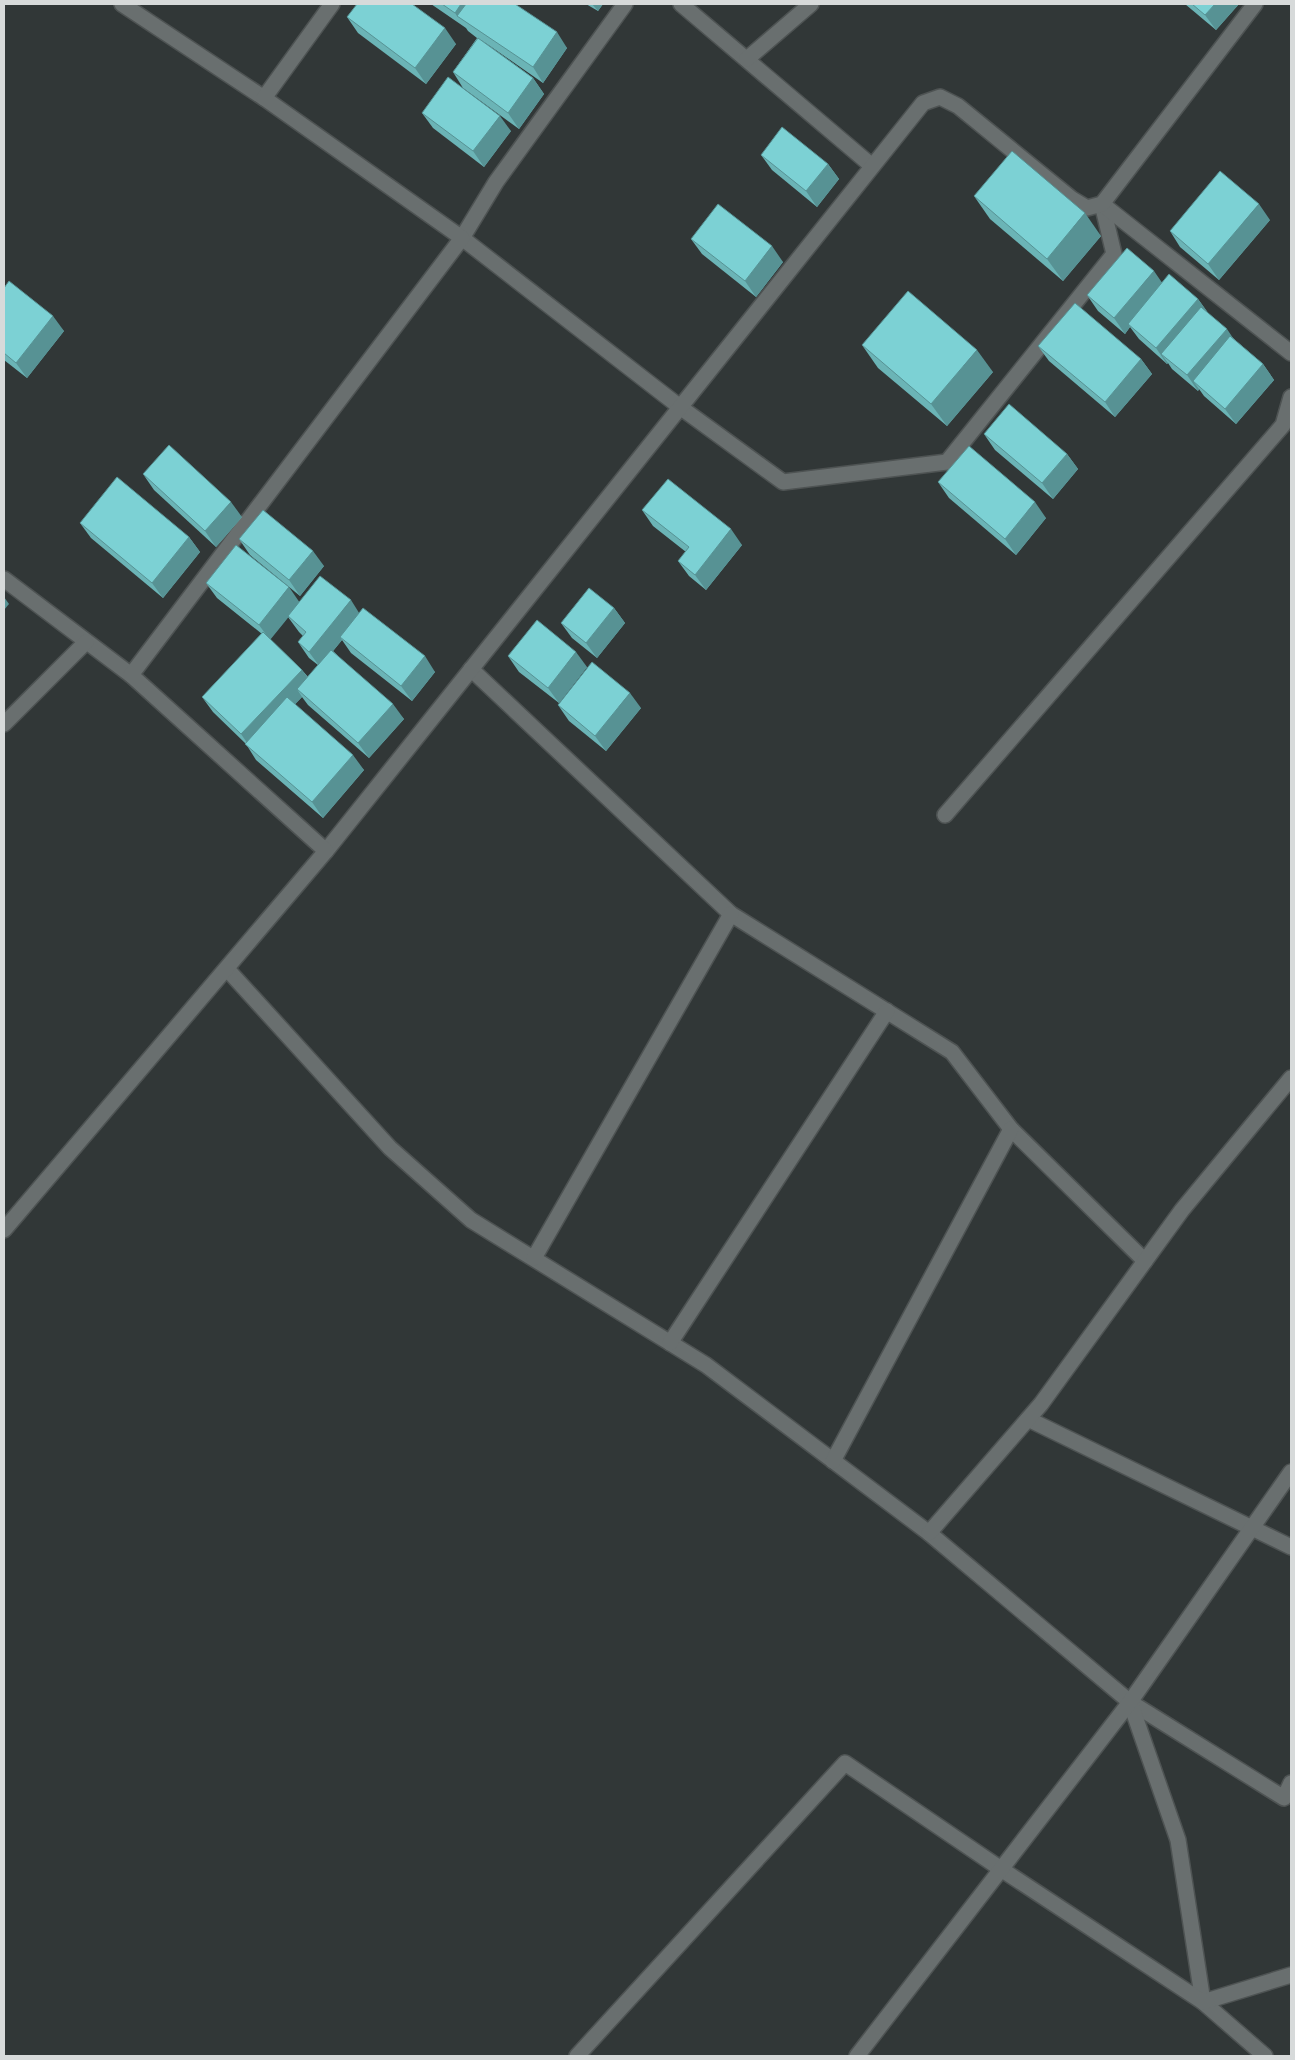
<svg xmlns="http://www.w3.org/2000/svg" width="1295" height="2060" font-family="'Work Sans',sans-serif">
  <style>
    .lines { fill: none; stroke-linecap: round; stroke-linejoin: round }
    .street-casing { stroke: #4e5353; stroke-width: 18 }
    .street { stroke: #696f6f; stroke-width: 15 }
    .wall { fill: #6bb4b6; fill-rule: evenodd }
    .shaded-wall { fill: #579294 }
    .building { fill: #7cd1d4; stroke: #579294 }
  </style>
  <rect width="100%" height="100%" fill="#313737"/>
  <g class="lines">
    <g class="street-casing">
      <g id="street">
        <path d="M122 4 264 98"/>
        <path d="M625 4 496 182 462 238 680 407 783 482 947 462 1114 254 1102 204"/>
        <path d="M681 4 872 166"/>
        <path d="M747 59 811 4"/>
        <path d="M1102 204 1291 353"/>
        <path d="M4 579 131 675"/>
        <path d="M471 669 731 914 952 1052 1011 1129 1145 1261"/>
        <path d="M4 724 86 642"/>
        <path d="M945 815 1283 425 1291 397"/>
        <path d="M326 851 923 103 940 97 958 106 1072 199 1087 208 1102 204 1255 4"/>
        <path d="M227 969 390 1148 471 1220 706 1365 929 1533 1130 1702 1284 1798 1291 1783"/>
        <path d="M4 1230 326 851 131 675 462 238 264 98 332 4"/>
        <path d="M534 1258 731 914"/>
        <path d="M670 1343 887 1011"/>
        <path d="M1028 1419 1291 1547"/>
        <path d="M833 1461 1011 1129"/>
        <path d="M929 1533 1041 1404 1182 1210 1291 1078"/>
        <path d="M1130 1702 1178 1840 1203 2002 1265 2056"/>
        <path d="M577 2056 845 1763 1001 1869 1203 2002 1291 1975"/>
        <path d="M857 2056 1130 1702 1291 1472"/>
      </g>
    </g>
    <use href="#street" class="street"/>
  </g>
  <g class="wall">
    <path d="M431 4H515L567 48 543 83 480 39 533 78 544 94 519 129 463 88 453 72 477 38 468 31 466 28Z"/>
    <path d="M586 4H603L598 11Z"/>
    <path d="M1185 4H1239L1216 30Z"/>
    <path d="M347 17 456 44 426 84 358 33Z"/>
    <path d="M422 113 511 131 484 167 433 128Z"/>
    <path d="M761 155 828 164 839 179 817 207 772 170Z"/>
    <path d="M974 196 1101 236 1063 281 990 219Z"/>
    <path d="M1270 220 1219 280 1180 247 1170 231Z"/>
    <path d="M691 239 783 262 756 297 702 254Z"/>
    <path d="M1162 282 1198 299 1208 313 1234 339 1263 364 1274 380 1236 424 1204 396 1199 389 1198 391 1172 369 1168 363 1167 364 1139 339 1130 327 1125 334 1098 311 1087 295Z"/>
    <path d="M4 288 64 331 27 378 4 360Z"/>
    <path d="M862 345 993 372 947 426 878 368Z"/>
    <path d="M1038 346 1141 359 1152 374 1115 417 1049 361Z"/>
    <path d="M984 434 1067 454 1078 469 1053 499 995 450Z"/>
    <path d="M143 474 242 517 216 547 154 490Z"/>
    <path d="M938 482 1046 518 1016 555 949 498Z"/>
    <path d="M642 510 742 545 706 590 689 576 678 561 686 552 653 526Z"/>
    <path d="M80 523 189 537 200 552 163 598 91 538Z"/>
    <path d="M239 539 324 566 300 596 250 555Z"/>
    <path d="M206 583 299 602 359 613 435 672 412 701 351 653 342 640 333 651 404 719 369 758 308 705 302 697 295 704 364 770 323 818 256 760 246 744 213 712 202 697 262 634 217 598ZM288 617 299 632 303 636 298 642 309 658 318 665 308 677 302 670 270 639Z"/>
    <path d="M614 608 625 623 597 658 572 638 561 623Z"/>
    <path d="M508 656 587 667 559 703 519 672Z"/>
    <path d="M558 705 641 708 606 751 569 721Z"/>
  </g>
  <g class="shaded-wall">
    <path d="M461 4H483L457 16 465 28 455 13Z"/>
    <path d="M592 4H603L598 11Z"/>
    <path d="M1215 4H1239L1216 30 1205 15Z"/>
    <path d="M445 28 456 44 426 84 415 68Z"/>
    <path d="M557 32 567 48 543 83 533 67Z"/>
    <path d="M533 78 544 94 519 129 508 113Z"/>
    <path d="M500 116 511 131 484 167 473 151Z"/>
    <path d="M828 164 839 179 817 207 806 191Z"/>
    <path d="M1259 204 1270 220 1219 280 1208 264Z"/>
    <path d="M1085 213 1101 236 1063 281 1047 259Z"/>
    <path d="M772 246 783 262 756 297 745 281Z"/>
    <path d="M1154 271 1165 287 1128 324 1130 327 1125 334 1114 318Z"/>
    <path d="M1198 299 1209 314 1161 354 1168 363 1167 364 1156 348Z"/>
    <path d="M53 316 64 331 27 378 16 363Z"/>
    <path d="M1227 329 1237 344 1193 381 1199 389 1198 391 1187 375Z"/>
    <path d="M977 350 993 372 947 426 931 404Z"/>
    <path d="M1141 359 1152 374 1115 417 1105 402Z"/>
    <path d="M1263 364 1274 380 1236 424 1225 409Z"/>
    <path d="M1067 454 1078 469 1053 499 1042 483Z"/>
    <path d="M231 502 242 517 216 547 205 531Z"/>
    <path d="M1035 502 1046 518 1016 555 1005 539Z"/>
    <path d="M731 529 742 545 706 590 695 575Z"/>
    <path d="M189 537 200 552 163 598 152 583Z"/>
    <path d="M313 551 324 566 300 596 289 580Z"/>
    <path d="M289 587 300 603 270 640 259 625Z"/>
    <path d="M4 597 9 604 4 610Z"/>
    <path d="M351 600 361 616 340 637 342 640 320 667 309 652Z"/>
    <path d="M614 608 625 623 597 658 586 643Z"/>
    <path d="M576 652 587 667 559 703 548 688Z"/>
    <path d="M425 656 435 672 412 701 401 686Z"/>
    <path d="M302 670 313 685 297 689 302 697 252 750 241 734Z"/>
    <path d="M630 693 641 708 606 751 595 736Z"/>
    <path d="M393 704 404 719 369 758 358 743Z"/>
    <path d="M353 755 364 770 323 818 312 802Z"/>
  </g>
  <g class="building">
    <path d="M357 4H412L445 28 415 68 347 17Z"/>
    <path d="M442 4H461L455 13Z"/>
    <path d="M466 4H515L557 32 533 67 457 16Z"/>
    <path d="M1192 4H1215L1205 15Z"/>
    <path d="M478 38 533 78 508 113 453 72Z"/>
    <path d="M448 77 500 116 473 151 422 113Z"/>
    <path d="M782 127 828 164 806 191 761 155Z"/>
    <path d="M1012 151 1085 213 1047 259 974 196Z"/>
    <path d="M1220 171 1259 204 1208 264 1170 231Z"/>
    <path d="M718 204 772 246 745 281 691 239Z"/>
    <path d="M1127 248 1154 271 1114 318 1087 295Z"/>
    <path d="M1169 274 1198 299 1156 348 1128 324Z"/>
    <path d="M9 281 53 316 16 363 4 353V288Z"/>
    <path d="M908 291 977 350 931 404 862 345Z"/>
    <path d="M1075 303 1141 359 1105 402 1038 346Z"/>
    <path d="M1201 307 1227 329 1187 375 1161 354Z"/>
    <path d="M1230 336 1263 364 1225 409 1193 381Z"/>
    <path d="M1009 404 1067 454 1042 483 984 434Z"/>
    <path d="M169 445 231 502 205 531 143 474Z"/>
    <path d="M969 446 1035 502 1005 539 938 482Z"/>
    <path d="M117 477 189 537 152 583 80 523Z"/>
    <path d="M668 479 731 529 695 575 678 561 689 547 642 510Z"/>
    <path d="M263 510 313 551 289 580 239 539Z"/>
    <path d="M236 545 289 587 259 625 206 583Z"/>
    <path d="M320 576 351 600 309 652 298 642 306 632 288 616Z"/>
    <path d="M589 588 614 608 586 643 561 623Z"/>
    <path d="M363 608 425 656 401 686 340 637Z"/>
    <path d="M537 620 576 652 548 688 508 656Z"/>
    <path d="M263 632 302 670 241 734 202 697Z"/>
    <path d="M331 650 393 704 358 743 297 689Z"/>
    <path d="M592 662 630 693 595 736 558 705Z"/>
    <path d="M287 697 353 755 312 802 245 744Z"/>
  </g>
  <rect width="1295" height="2060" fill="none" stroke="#d7dada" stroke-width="10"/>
</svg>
